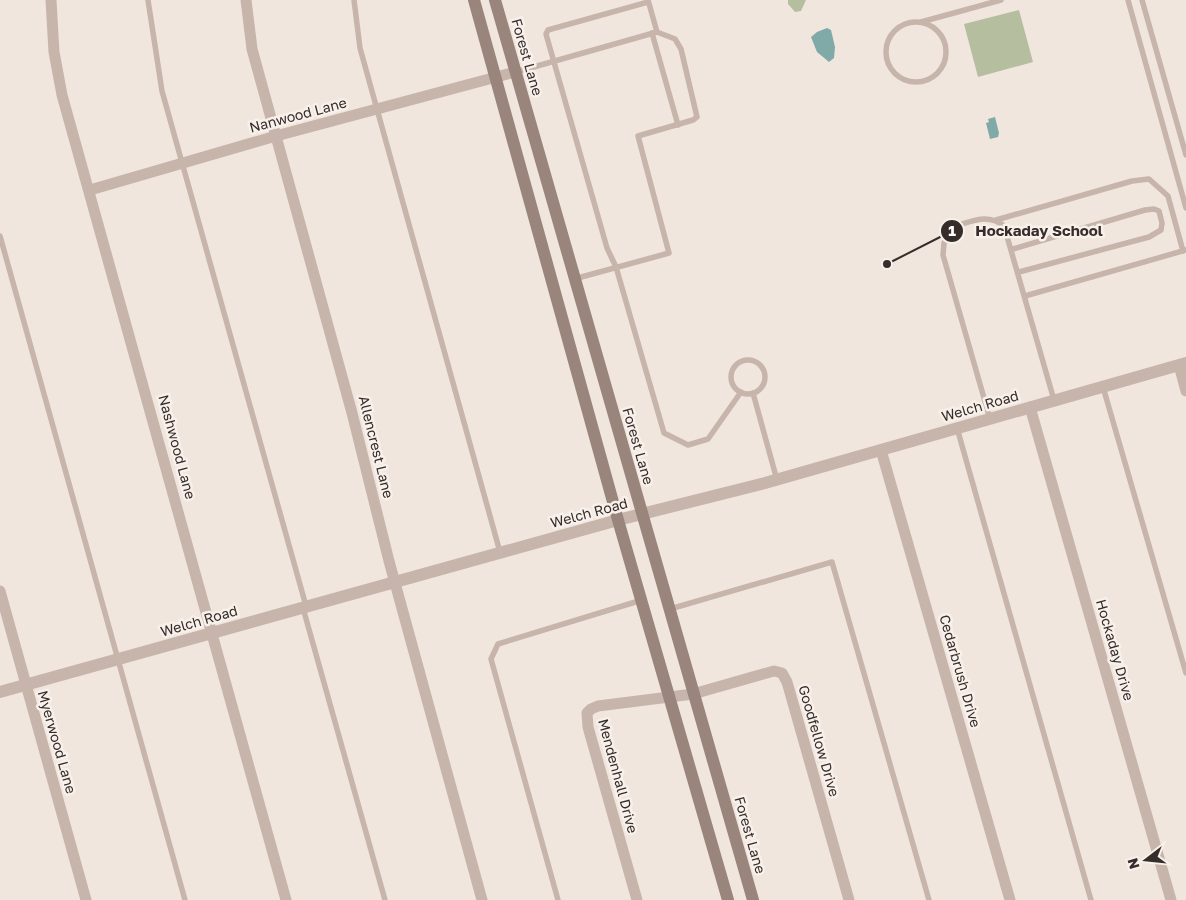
<svg xmlns="http://www.w3.org/2000/svg" width="1186" height="900" font-family="'Golos Text',sans-serif">
  <style>
    .green { fill: #b6bea0 }
    .water { fill: #80aaa8 }
    .lines { fill: none; stroke-linecap: round; stroke-linejoin: round }
    .service { stroke: #c7b5ab; stroke-width: 5.5 }
    .minor { stroke: #c7b5ab; stroke-width: 11 }
    .tertiary { stroke: #c7b5ab; stroke-width: 12 }
    .secondary { stroke: #9a857d; stroke-width: 12 }
    .labels { text-anchor: middle; stroke-width: 5; stroke-linejoin: round; paint-order: stroke }
    .street-label { font-size: 14px; fill: #362c2a; stroke: #f8f0ea }
    .leader { fill: none; stroke: #362c2a; stroke-width: 2 }
    .callout-dot { fill: #362c2a; stroke: #f8f0ea; stroke-width: 2 }
    .mark-label { font-size: 15px; text-anchor: middle; font-weight: bold; fill: #fff }
    .callout-label { font-size: 15px; text-anchor: middle; font-weight: bold; fill: #362c2a; stroke: #f8f0ea; stroke-width: 5; stroke-linejoin: round; paint-order: stroke }
  </style>
  <rect width="100%" height="100%" fill="#f0e6de"/>
  <g class="green">
    <path d="M788 0H806L801 11 795 12 788 4Z"/>
    <path d="M1019 10 1033 62 978 77 964 24Z"/>
  </g>
  <g class="water">
    <path d="M827 28 831 30 835 47 834 58 829 62 817 52 811 37 817 32Z"/>
    <path d="M995 117 999 133 998 137 990 139 986 123 989 122 988 119Z"/>
  </g>
  <g class="lines">
    <g class="service">
      <path d="M148 0 162 91 306 606"/>
      <path d="M354 0 360 48 500 552"/>
      <path d="M648 0 657 32"/>
      <path d="M1128 0 1186 208"/>
      <path d="M1142 0 1186 155"/>
      <path d="M648 2 548 30 546 34 607 248 616 267 664 433 688 445 708 439 741 392"/>
      <path d="M921 22 1001 0"/>
      <circle cx="916" cy="52" r="30"/>
      <path d="M652 33 678 125"/>
      <path d="M516 72 657 32 675 39 681 49 697 117 693 120 638 136 669 253 574 279"/>
      <path d="M996 220 1132 181 1149 179 1168 196 1183 251"/>
      <path d="M0 236 185 900"/>
      <path d="M1013 249 1145 210 1154 209 1159 211 1162 223 1161 230 1149 237 1019 272"/>
      <path d="M1025 296 1186 250"/>
      <circle cx="748" cy="377" r="17"/>
      <path d="M1103 387 1186 673"/>
      <path d="M753 393 777 480"/>
      <path d="M990 419 943 255 944 243 955 226C973 221 988 213 1004 226L1054 400"/>
      <path d="M957 428 1091 900"/>
      <path d="M303 608 385 900"/>
      <path d="M670 609 832 562 929 900"/>
      <path d="M558 900 491 659 498 644 642 600"/>
    </g>
    <g class="minor">
      <path d="M51 0 54 52 62 95 286 900"/>
      <path d="M246 0 252 49 352 413 389 561 482 900"/>
      <path d="M90 190 276 136 515 72"/>
      <path d="M1179 365 1186 391"/>
      <path d="M1030 407 1171 900"/>
      <path d="M881 450 1010 900"/>
      <path d="M0 591 86 900"/>
      <path d="M637 900 588 727 587 713 591 709 598 706 693 694 774 671 782 673 787 682 849 900"/>
    </g>
    <path class="tertiary" d="M0 692 618 520 765 483 1186 363"/>
    <g class="secondary">
      <path d="M474 0 618 520 728 900"/>
      <path d="M495 0 753 900"/>
    </g>
  </g>
  <g class="labels">
    <g class="street-label">
      <text transform="translate(527 57) rotate(74)" y="5">Forest Lane</text>
      <text transform="translate(298 115) rotate(-15)" y="5">Nanwood Lane</text>
      <text transform="translate(980 406) rotate(-16)" y="5">Welch Road</text>
      <text transform="translate(638 446) rotate(74)" y="5">Forest Lane</text>
      <text transform="translate(177 447) rotate(75)" y="5">Nashwood Lane</text>
      <text transform="translate(376 447) rotate(76)" y="5">Allencrest Lane</text>
      <text transform="translate(589 513) rotate(-15)" y="5">Welch Road</text>
      <text transform="translate(199 621) rotate(-16)" y="5">Welch Road</text>
      <text transform="translate(1115 650) rotate(74)" y="5">Hockaday Drive</text>
      <text transform="translate(960 671) rotate(74)" y="5">Cedarbrush Drive</text>
      <text transform="translate(819 741) rotate(74)" y="5">Goodfellow Drive</text>
      <text transform="translate(57 742) rotate(74)" y="5">Myerwood Lane</text>
      <text transform="translate(618 776) rotate(75)" y="5">Mendenhall Drive</text>
      <text transform="translate(750 835) rotate(74)" y="5">Forest Lane</text>
    </g>
  </g>
  <path class="leader" d="M887 264L952 231"/>
  <g class="callout-dot">
    <circle cx="887" cy="264" r="5"/>
    <circle cx="952" cy="231" r="12"/>
  </g>
  <g class="mark-label">
    <text x="952" y="236">1</text>
  </g>
  <g class="callout-label">
    <text x="1039" y="236">Hockaday School</text>
  </g>
  <g transform="translate(1146 860) rotate(254)" stroke="#f8f0ea" stroke-width="4" paint-order="stroke">
  <path d="M0-4L9 19L0 12L-9 19Z" fill="#362c2a"/>
  <text y="-8" font-size="14" font-weight="bold" text-anchor="middle" fill="#362c2a">N</text>
  </g>
</svg>
